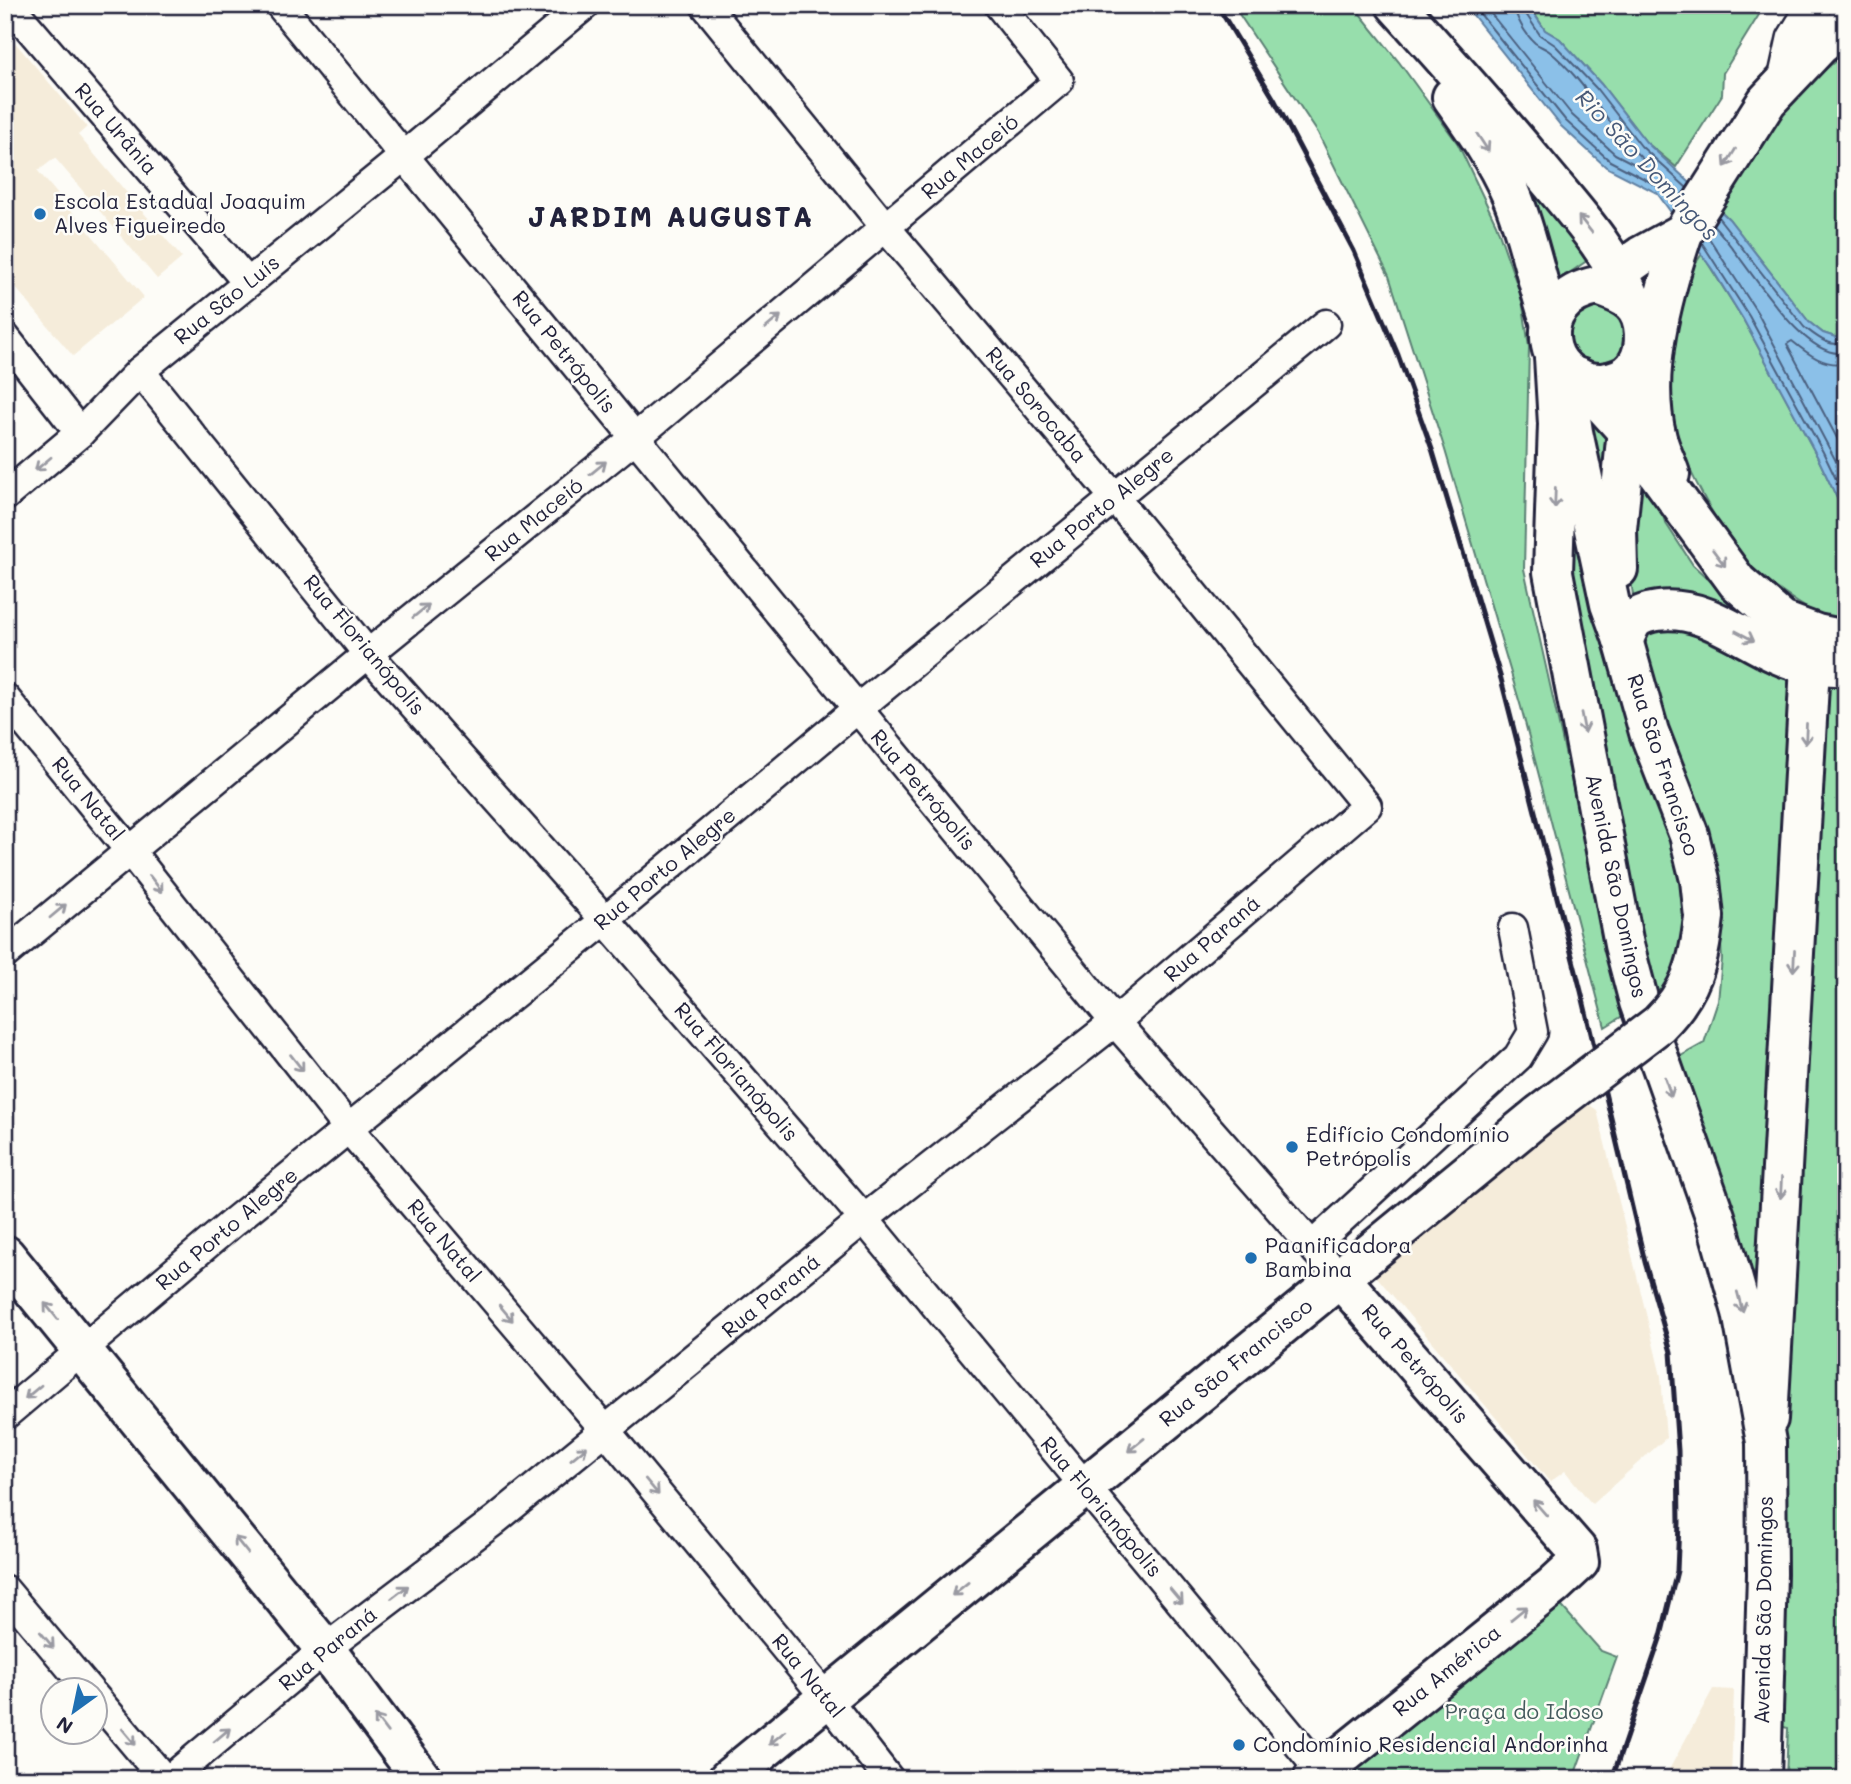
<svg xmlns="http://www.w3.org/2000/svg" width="1851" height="1784" font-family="Mali,sans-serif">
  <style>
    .built { fill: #f5ecda }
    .green { fill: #97deac; stroke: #5c8074; stroke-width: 2 }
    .water { fill: #8bc0e8; stroke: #6181a3; stroke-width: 2 }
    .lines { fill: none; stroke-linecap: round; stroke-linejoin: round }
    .shore { stroke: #4c6180; stroke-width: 2 }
    .minor-casing { stroke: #22223b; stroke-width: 33 }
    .tertiary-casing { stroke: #22223b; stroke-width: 38 }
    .secondary-casing { stroke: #22223b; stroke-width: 44 }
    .primary-casing { stroke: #22223b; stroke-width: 44 }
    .minor { stroke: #fdfcf7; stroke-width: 28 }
    .tertiary { stroke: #fdfcf7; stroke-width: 33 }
    .secondary { stroke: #fdfcf7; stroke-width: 38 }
    .primary { stroke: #fdfcf7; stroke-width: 38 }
    .rail { stroke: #22223b; stroke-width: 5 }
    .secondary-bridge-casing { stroke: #22223b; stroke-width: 44; stroke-linecap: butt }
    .secondary-bridge { stroke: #fdfcf7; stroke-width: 38 }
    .oneway { stroke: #9a9aa2 }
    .poi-dot { fill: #1f6fb2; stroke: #fdfcf7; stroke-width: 2.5 }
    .labels { text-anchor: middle; stroke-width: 5; stroke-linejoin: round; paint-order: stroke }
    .street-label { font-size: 21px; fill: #22223b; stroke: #fdfcf7 }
    .poi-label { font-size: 21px; fill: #22223b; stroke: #fdfcf7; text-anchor: start }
    .park-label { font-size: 21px; fill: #455a5d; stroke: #fdfcf7 }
    .water-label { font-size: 23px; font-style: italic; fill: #475978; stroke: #fdfcf7 }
    .district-label { font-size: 28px; font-weight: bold; letter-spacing: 2px; fill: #22223b; stroke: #fdfcf7 }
  </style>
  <rect width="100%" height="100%" fill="#fdfcf7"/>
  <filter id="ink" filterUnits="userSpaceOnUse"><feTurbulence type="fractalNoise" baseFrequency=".0143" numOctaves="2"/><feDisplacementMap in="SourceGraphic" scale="14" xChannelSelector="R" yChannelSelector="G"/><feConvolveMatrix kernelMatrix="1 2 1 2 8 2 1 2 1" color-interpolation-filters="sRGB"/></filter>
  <g filter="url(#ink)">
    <g class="built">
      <path d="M12 39 87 127 78 135 182 258 157 279 55 158 38 171 144 297 73 356 5 275V44Z"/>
      <path d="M1585 1102 1597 1110 1661 1376 1666 1438 1592 1504 1565 1471 1550 1482 1376 1276Z"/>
      <path d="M1713 1689 1734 1690 1731 1779H1664Z"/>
    </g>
    <g class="green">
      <path d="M1233 5H1353L1399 62 1458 144 1496 224 1522 299 1529 347 1524 569 1624 1015 1605 1027 1521 707 1445 450 1389 276 1318 133Z"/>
      <path d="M1529 5H1765L1723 73 1722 95 1676 167 1646 142 1601 84 1560 39 1545 30Z"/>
      <path d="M1846 53V334L1838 338 1823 333 1809 322 1729 219 1716 206C1754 152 1792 92 1846 53Z"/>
      <path d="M1509 157 1588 260 1552 285Z"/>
      <path d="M1702 254 1743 319 1817 456 1846 517V630C1814 613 1783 596 1757 572 1718 536 1665 432 1661 379 1661 370 1682 286 1687 276 1691 269 1697 261 1702 254Z"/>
      <path d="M1595 300 1633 322 1621 365 1583 366 1565 337 1575 310Z"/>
      <path d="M1582 415 1617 432 1608 533Z"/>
      <path d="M1636 457 1651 479 1665 522 1693 565 1747 615 1782 634 1634 602 1626 546Z"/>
      <path d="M1575 486 1684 892 1683 943 1671 978 1652 998 1571 570Z"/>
      <path d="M1651 627 1687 632 1795 683 1755 1313 1669 1068 1679 1057 1704 1043 1718 1001 1722 959 1716 873 1639 639Z"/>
      <path d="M1823 682 1841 683 1840 704 1846 705V1667L1838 1779H1786L1788 1728 1779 1726 1772 1423Z"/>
      <path d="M1557 1601 1601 1651 1617 1657 1573 1779H1334Z"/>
    </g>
    <path class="water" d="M1465 5H1528L1545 30 1560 39 1601 84 1646 142 1729 219 1809 322 1823 333 1838 338 1846 334V517L1817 456 1743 319 1712 269 1657 193 1606 167 1561 126Z"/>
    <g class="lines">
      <g class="shore">
        <path d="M1473 5 1566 121 1610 161 1662 188 1675 206"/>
        <path d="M1484 5 1572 115 1615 154 1642 168 1645 167 1646 162C1609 130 1588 82 1549 51 1545 48 1539 46 1535 43 1526 35 1515 17 1514 5"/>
        <path d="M1523 5 1524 11 1540 35 1555 45 1596 88 1641 146 1687 188"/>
        <path d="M1718 217 1804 327C1816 336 1830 349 1846 342"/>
        <path d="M1713 225C1742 252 1802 365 1846 352"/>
        <path d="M1707 235 1757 312 1846 480"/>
        <path d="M1702 243 1749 316 1823 452 1846 500"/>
        <path d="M1846 363C1824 367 1808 354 1792 341L1787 344 1846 455"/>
      </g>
      <g class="minor-casing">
        <g id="minor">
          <path d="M280 5 1115 1022 1340 1278"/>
          <path d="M11 7 248 283"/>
          <path d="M5 337 80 433"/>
          <path d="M140 371 368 654 605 920 864 1219 1327 1779"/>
          <path d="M5 496 80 433 140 371 403 157 585 5"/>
          <path d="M5 698 130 851 349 1129 606 1431 826 1698 889 1779"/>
          <path d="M5 954 368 654 635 438 1059 81 999 5"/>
          <path d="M1312 1246 1518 1057 1533 1032 1513 928"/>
          <path d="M5 1415 231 1224 605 920 857 709 1326 324"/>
          <path d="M5 1590 89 1690"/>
          <path d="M94 1696 164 1779"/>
          <path d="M170 1779 325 1649 494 1521 864 1219 1115 1022 1367 806 1115 498 886 228 705 5"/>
        </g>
      </g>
      <g class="tertiary-casing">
        <path id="tertiary" d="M1785 80 1794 39 1815 5"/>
      </g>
      <g class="secondary-casing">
        <g id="secondary">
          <path d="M1396 5C1444 58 1491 111 1537 166 1574 211 1609 247 1632 301"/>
          <path d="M1452 97C1474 128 1496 159 1511 194 1529 236 1536 281 1551 324"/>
          <path d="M1568 397 1573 432 1610 604 1623 640 1649 732 1689 835 1700 880 1704 917"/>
          <path d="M1618 569 1617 529 1631 390 1635 368"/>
          <path d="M1623 640C1627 634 1629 626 1633 621 1639 615 1650 612 1658 611 1703 605 1739 637 1778 654 1802 665 1820 666 1846 666"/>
          <path d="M5 1255 325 1649 422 1779"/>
          <path d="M1768 1419 1810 666"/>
          <path d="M728 1779 1539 1115"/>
          <path d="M1313 1779 1553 1586 1579 1562 1577 1550 1340 1278"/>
        </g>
      </g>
      <g class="primary-casing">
        <g id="primary">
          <path d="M1598 286 1641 256 1683 233 1767 101 1820 45 1846 25"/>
          <path d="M1598 286C1609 290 1622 294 1631 302 1647 316 1648 350 1635 367 1628 377 1614 382 1602 383 1541 385 1526 298 1598 286Z"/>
          <path d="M1554 357 1558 424 1553 572 1624 945 1639 1002 1715 1216 1742 1312 1766 1442 1767 1574 1761 1779"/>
          <path d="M1579 378 1627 431 1737 582 1782 621 1817 634 1846 640"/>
          <path d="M1670 474C1666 462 1660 450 1657 438 1640 374 1663 294 1683 233"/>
        </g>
      </g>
      <use href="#minor" class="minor"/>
      <use href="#tertiary" class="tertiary"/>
      <use href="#secondary" class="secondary"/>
      <use href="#primary" class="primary"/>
      <path class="rail" d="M1217 5 1274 99 1354 251 1398 355 1433 452 1501 679 1581 991 1645 1262 1671 1352 1678 1451 1679 1523 1677 1571 1661 1636 1612 1779"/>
      <g class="secondary-bridge-casing">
        <path id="secondary-bridge" d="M1539 1115 1659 1024C1692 991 1699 962 1704 917"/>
      </g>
      <use href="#secondary-bridge" class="secondary-bridge"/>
    </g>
    <defs><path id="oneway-shaft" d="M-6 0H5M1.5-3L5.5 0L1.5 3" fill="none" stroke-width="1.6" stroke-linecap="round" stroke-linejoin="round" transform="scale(1.75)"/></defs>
    <g class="oneway">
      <use href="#oneway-shaft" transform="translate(1483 143) rotate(57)"/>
      <use href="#oneway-shaft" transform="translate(1730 158) rotate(122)"/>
      <use href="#oneway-shaft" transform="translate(1585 224) rotate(-129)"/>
      <use href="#oneway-shaft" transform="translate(773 322) rotate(-40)"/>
      <use href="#oneway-shaft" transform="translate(43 464) rotate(140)"/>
      <use href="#oneway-shaft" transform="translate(598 468) rotate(-39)"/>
      <use href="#oneway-shaft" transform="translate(1555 498) rotate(92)"/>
      <use href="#oneway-shaft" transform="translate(1719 558) rotate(53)"/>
      <use href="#oneway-shaft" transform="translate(421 611) rotate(-39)"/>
      <use href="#oneway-shaft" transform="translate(1745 636) rotate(28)"/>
      <use href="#oneway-shaft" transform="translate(1583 723) rotate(79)"/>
      <use href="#oneway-shaft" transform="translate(1806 734) rotate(93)"/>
      <use href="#oneway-shaft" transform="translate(156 884) rotate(52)"/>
      <use href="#oneway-shaft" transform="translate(58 911) rotate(-40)"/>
      <use href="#oneway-shaft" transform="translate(1794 961) rotate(93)"/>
      <use href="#oneway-shaft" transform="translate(297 1063) rotate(52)"/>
      <use href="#oneway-shaft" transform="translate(1668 1087) rotate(71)"/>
      <use href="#oneway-shaft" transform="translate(1781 1188) rotate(93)"/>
      <use href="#oneway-shaft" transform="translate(1740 1302) rotate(75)"/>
      <use href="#oneway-shaft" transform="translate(51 1311) rotate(-129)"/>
      <use href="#oneway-shaft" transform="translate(506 1313) rotate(50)"/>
      <use href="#oneway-shaft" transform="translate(33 1392) rotate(140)"/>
      <use href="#oneway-shaft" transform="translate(1136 1445) rotate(141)"/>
      <use href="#oneway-shaft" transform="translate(579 1453) rotate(-39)"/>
      <use href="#oneway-shaft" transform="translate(652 1487) rotate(50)"/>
      <use href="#oneway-shaft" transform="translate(1540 1508) rotate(-131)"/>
      <use href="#oneway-shaft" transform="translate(241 1545) rotate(-129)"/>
      <use href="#oneway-shaft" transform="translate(960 1589) rotate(141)"/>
      <use href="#oneway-shaft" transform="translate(400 1592) rotate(-37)"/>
      <use href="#oneway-shaft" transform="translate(1176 1596) rotate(50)"/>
      <use href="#oneway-shaft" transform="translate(1519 1613) rotate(-39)"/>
      <use href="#oneway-shaft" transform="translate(47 1640) rotate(50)"/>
      <use href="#oneway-shaft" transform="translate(381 1724) rotate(-127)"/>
      <use href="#oneway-shaft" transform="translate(222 1735) rotate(-40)"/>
      <use href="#oneway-shaft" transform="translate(129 1737) rotate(50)"/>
      <use href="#oneway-shaft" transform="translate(777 1738) rotate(140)"/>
    </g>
  </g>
  <g class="poi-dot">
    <circle cx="40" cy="214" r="7"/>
    <circle cx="1292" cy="1147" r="7"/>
    <circle cx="1251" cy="1258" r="7"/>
    <circle cx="1239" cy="1745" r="7"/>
  </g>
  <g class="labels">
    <g class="street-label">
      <text transform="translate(116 129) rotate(49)" y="7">Rua Urânia</text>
      <text transform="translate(970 157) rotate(-40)" y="7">Rua Maceió</text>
      <text transform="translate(227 300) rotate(-39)" y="7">Rua São Luís</text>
      <text transform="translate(564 352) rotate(51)" y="7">Rua Petrópolis</text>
      <text transform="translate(1036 405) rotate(50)" y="7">Rua Sorocaba</text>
      <text transform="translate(1102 508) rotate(-39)" y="7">Rua Porto Alegre</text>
      <text transform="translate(534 520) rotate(-39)" y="7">Rua Maceió</text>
      <text transform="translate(364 645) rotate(50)" y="7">Rua Florianópolis</text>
      <text transform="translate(1663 765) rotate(72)" y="7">Rua São Francisco</text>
      <text transform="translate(923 790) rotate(50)" y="7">Rua Petrópolis</text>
      <text transform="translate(88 799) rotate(51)" y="7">Rua Natal</text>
      <text transform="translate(665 869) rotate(-40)" y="7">Rua Porto Alegre</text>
      <text transform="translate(1616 886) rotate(78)" y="7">Avenida São Domingos</text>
      <text transform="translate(1212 939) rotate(-41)" y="7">Rua Paraná</text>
      <text transform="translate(736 1072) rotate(49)" y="7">Rua Florianópolis</text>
      <text transform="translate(227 1229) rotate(-40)" y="7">Rua Porto Alegre</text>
      <text transform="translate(444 1241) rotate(50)" y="7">Rua Natal</text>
      <text transform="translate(771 1296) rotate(-39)" y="7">Rua Paraná</text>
      <text transform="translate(1236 1363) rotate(-39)" y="7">Rua São Francisco</text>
      <text transform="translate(1415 1364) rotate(49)" y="7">Rua Petrópolis</text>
      <text transform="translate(1101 1507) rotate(50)" y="7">Rua Florianópolis</text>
      <text transform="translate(1764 1610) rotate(-89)" y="7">Avenida São Domingos</text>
      <text transform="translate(328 1649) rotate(-39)" y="7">Rua Paraná</text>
      <text transform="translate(1447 1671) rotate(-39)" y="7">Rua América</text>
      <text transform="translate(808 1676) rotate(51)" y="7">Rua Natal</text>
    </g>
    <g class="poi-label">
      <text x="54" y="209">Escola Estadual Joaquim<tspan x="54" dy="24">Alves Figueiredo</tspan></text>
      <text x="1306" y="1142">Edifício Condomínio<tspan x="1306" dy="24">Petrópolis</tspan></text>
      <text x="1265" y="1253">Paanificadora<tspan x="1265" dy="24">Bambina</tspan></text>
      <text x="1253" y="1752">Condomínio Residencial Andorinha</text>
    </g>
    <g class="park-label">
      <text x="1524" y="1719">Praça do Idoso</text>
    </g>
    <g class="water-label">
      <text transform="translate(1647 165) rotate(47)" y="8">Rio São Domingos</text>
    </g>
    <g class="district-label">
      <text x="671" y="227">JARDIM AUGUSTA</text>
    </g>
  </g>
  <rect width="1851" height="1784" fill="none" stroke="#fdfcf7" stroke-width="28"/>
  <rect x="14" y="14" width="1823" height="1756" fill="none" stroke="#22223b" stroke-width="2.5" filter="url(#ink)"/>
  <g transform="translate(74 1711) rotate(213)"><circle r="33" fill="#fdfcf7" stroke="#a5a5ac" stroke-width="2"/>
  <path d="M0-5L12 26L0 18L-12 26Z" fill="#1f6fb2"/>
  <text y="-10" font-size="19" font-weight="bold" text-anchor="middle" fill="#22223b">N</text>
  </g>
</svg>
